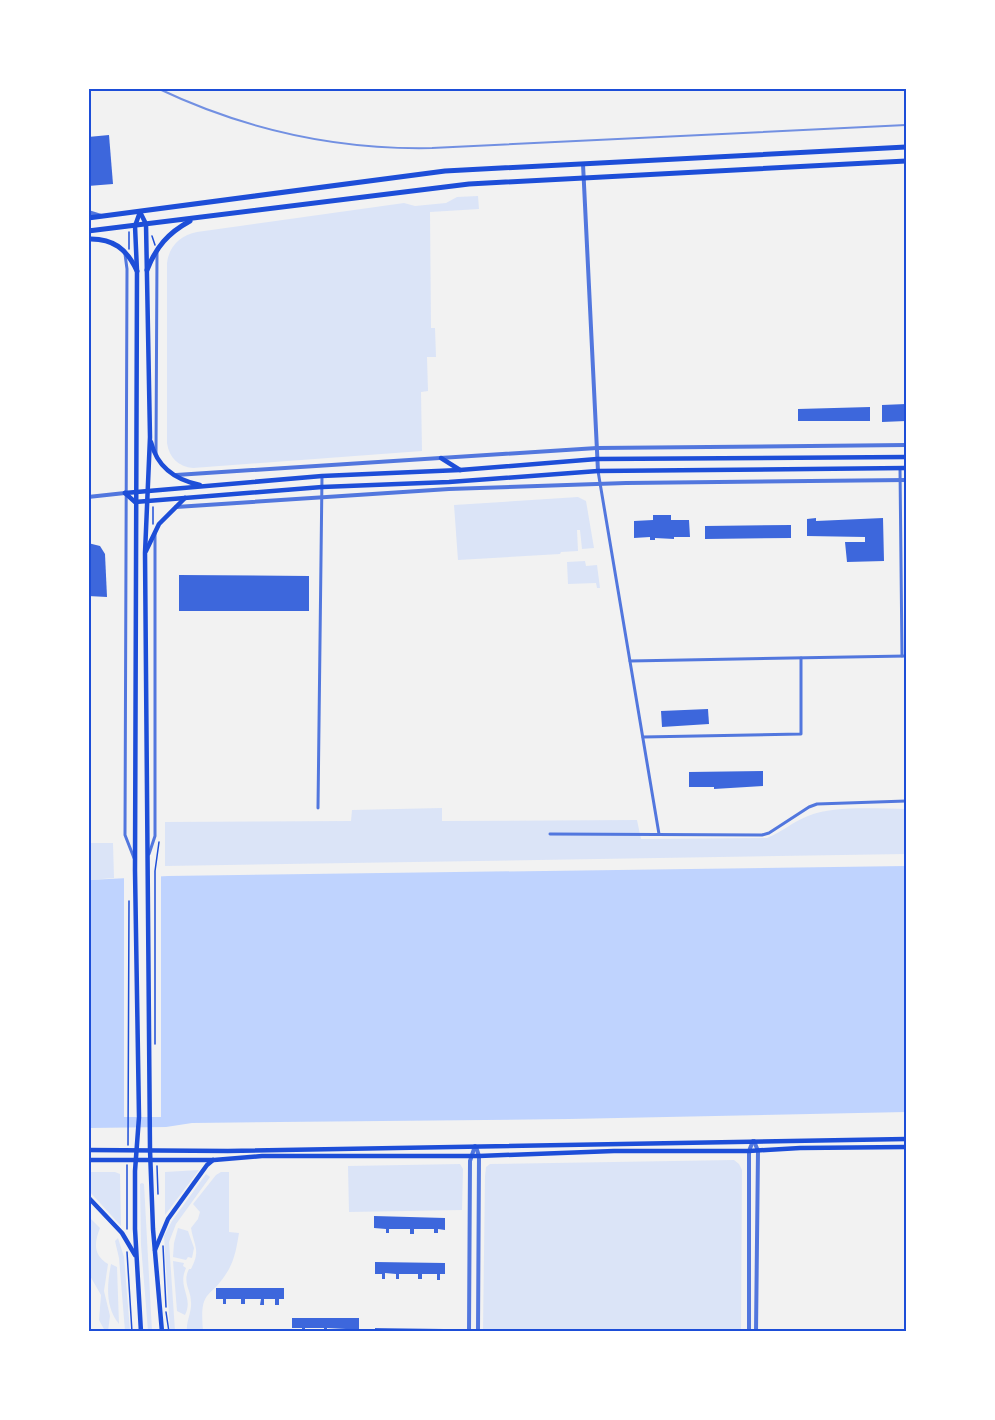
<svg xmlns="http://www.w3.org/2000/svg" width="995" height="1420" font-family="'Roboto Serif',serif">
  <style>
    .green { fill: #dbe4f7 }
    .water { fill: #bfd3fe }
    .pier { fill: #f2f2f2 }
    .building { fill: #3d67dc }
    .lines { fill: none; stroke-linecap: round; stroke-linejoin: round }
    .path { stroke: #1d4ed8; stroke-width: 1.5 }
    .minor { stroke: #5277de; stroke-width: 3 }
    .tertiary { stroke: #5277de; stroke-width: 4 }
    .secondary { stroke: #1d4ed8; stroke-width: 4.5 }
    .primary { stroke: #1d4ed8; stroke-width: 5 }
    .rail { stroke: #7290e2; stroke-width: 2 }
    .neatline { fill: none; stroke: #1d4ed8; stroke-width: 2 }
  </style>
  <rect width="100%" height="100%" fill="#f2f2f2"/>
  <g class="green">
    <path d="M478 196 479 209 430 212 431 328H435L436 357H427L428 391 421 392 422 451 193 468C179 467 169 458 167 443V263C169 246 181 235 197 232L404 203 415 206 446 203 457 197Z"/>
    <path d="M578 497 586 501 594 548 582 549 580 530H577L578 551 561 552 560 554 458 560 454 505Z"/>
    <path d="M585 561 586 566 597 565 600 588H597L596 583 568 584 567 562Z"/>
    <path d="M442 808V821L637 820 641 839 767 838C782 832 794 821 808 816 835 805 877 809 906 809V854L165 866V822L351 821 352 810Z"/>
    <path d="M89 843H113L114 878 89 880Z"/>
    <path d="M734 1160 739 1164 742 1170 741 1331H483L485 1176 486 1167 490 1164Z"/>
    <path d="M460 1164 463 1169 462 1210 349 1212 348 1166Z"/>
    <path d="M199 1170 165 1215V1172Z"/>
    <path d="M89 1172H115L120 1174 121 1226 89 1191Z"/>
    <path d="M221 1172H229V1232L239 1233C237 1245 235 1258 229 1269 211 1301 199 1286 203 1331H187C186 1321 192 1312 191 1302 191 1289 182 1283 189 1269H191C201 1250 194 1246 191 1228L198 1219 200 1212 193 1204 216 1175Z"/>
    <path d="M206 1174 210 1177 176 1224 169 1242 175 1331H170L164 1236 172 1221Z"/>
    <path d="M142 1183 144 1184 152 1331H148L141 1245 140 1184Z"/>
    <path d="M89 1210 91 1213 89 1217 100 1228C94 1243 93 1255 108 1264L104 1291 110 1316 108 1331H105L99 1320 101 1295 89 1274Z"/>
    <path d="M178 1228 188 1231 194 1248 192 1258 188 1257 186 1260 173 1257 174 1243Z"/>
    <path d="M118 1238 124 1257 130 1331H125L119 1258 115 1241Z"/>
    <path d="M173 1261 184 1263 183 1266 186 1268C177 1288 194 1297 185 1315L177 1311Z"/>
    <path d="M111 1264 117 1267 119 1324C105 1307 107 1285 111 1264Z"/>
  </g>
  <path class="water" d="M906 866V1112L569 1119 192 1123 166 1127 89 1128V880L168 876Z"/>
  <path class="pier" d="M161 873V1117H124V875Z"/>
  <g class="building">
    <path d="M109 135 113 184 88 186V137Z"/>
    <path d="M906 404V421L882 422V405Z"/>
    <path d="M870 407V421H798V409Z"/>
    <path d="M653 515H671V520H689L690 537H674V539L655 538V540H650V537L634 538V521L653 520Z"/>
    <path d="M816 518V521L883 518 884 561 847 562 845 542H865V537L807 536V519Z"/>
    <path d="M791 525V538L705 539V526Z"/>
    <path d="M88 543 100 546 105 554 107 597 88 596Z"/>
    <path d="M179 575 309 576V611H179Z"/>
    <path d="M708 709 709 724 662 727 661 711Z"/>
    <path d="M763 771V786L714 789V787H689V772Z"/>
    <path d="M374 1216 445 1218V1230L438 1229V1233H434V1229H414V1234H410V1229H389V1233H386V1229L374 1228Z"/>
    <path d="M375 1262 445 1263V1274H440V1280H437V1274H422V1279H418V1274H399V1279H396V1274L385 1273V1279H382V1274H375Z"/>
    <path d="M216 1288H284V1299H279V1305H275V1299H264V1305H260L261 1299H245V1304H241V1299H226V1304H223V1299H216Z"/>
    <path d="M292 1318H359V1329H350V1332H346V1329L327 1328V1332H324V1328H305V1332H302V1328H292Z"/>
    <path d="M375 1328 444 1329V1332H375Z"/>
  </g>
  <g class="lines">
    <g class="path">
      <path d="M129 232V249"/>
      <path d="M152 236 155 245"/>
      <path d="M153 524V507"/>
      <path d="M155 1044V871L159 842"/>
      <path d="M128 1145 129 901"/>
      <path d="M157 1166 158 1194"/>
      <path d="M127 1229V1165"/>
      <path d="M163 1246 166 1307"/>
      <path d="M127 1252 132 1332"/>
      <path d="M166 1312 169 1332"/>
    </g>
    <g class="minor">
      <path d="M125 254 127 269 125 835 134 858"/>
      <path d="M156 453 157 253"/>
      <path d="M900 468 902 656"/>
      <path d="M598 471 659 834"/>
      <path d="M630 661 906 656"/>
      <path d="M643 737 801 734V658"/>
      <path d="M318 808 322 476"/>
      <path d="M550 834 762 835 769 833 809 807 817 804 906 801"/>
      <path d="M149 854 155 836V534"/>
    </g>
    <g class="tertiary">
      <path d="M583 164 598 471"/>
      <path d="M88 212 101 216"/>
      <path d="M176 475 597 448 906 445"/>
      <path d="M88 497 125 493"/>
      <path d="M176 507 449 489 626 483 906 480"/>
      <path d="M754 1141 758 1151 756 1332"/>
      <path d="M476 1147 479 1156 478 1332"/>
      <path d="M469 1332 470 1161 475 1146"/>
      <path d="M749 1332V1151L753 1141"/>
    </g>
    <g class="secondary">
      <path d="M140 212 146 224 150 437 145 553 150 1150 153 1229 162 1332"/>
      <path d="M140 212 135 226 137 271 135 871 139 1117 135 1171V1229L141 1332"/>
      <path d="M151 442C157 467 176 480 200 485"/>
      <path d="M441 458 460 470"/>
      <path d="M125 493 135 502 322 487 449 482 598 471 906 468"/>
      <path d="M125 493 322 476 460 470 597 459 906 457"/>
      <path d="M146 551 159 524 185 498"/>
      <path d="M88 1150 228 1151 906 1139"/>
      <path d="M88 1160H214L262 1156H479L614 1151H749L800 1148 906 1147"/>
      <path d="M88 1197 122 1233 135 1255"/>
      <path d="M155 1250 168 1219 207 1165 213 1160"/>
    </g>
    <g class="primary">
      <path d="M88 218 445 171 906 147"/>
      <path d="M88 231 469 184 906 161"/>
      <path d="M88 239C113 238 127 249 137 271"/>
      <path d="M147 270C156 247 168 233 190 221"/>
    </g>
    <path class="rail" d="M157 88C243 129 336 150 432 148L906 125"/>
  </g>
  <rect width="995" height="1420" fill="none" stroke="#ffffff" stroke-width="180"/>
  <rect x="90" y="90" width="815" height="1240" class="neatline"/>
</svg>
